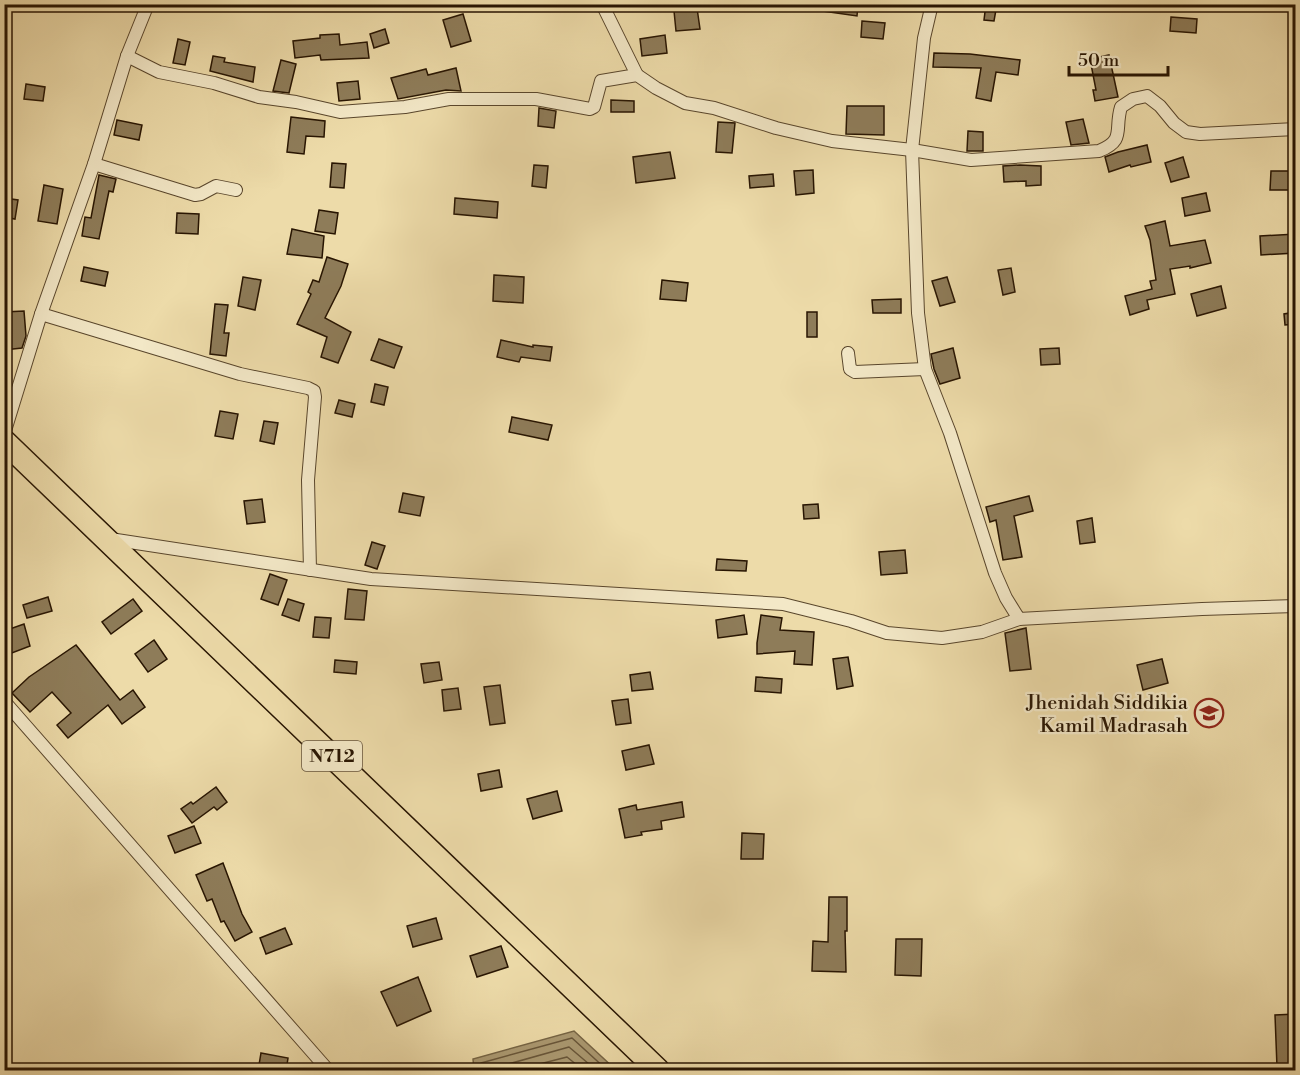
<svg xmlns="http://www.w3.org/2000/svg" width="1300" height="1075" font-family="'Libre Bodoni',serif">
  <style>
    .water { fill: #aa9870; stroke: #766444; stroke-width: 1.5 }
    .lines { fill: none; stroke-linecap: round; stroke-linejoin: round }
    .shore { stroke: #695639; stroke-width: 1.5 }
    .building { fill: #8e7c59; stroke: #281502; stroke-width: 1.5 }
    .street-casing { stroke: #59462c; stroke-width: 14 }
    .highway-casing { stroke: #281502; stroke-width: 25 }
    .street { stroke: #f3e8c7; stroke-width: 12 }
    .highway { stroke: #eddba9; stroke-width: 22 }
    .labels { text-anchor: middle; stroke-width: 4.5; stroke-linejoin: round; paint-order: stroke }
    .shield { fill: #f3e8c7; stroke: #65543d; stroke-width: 1.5 }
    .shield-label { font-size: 18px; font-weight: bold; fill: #281502 }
    .poi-label { font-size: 20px; fill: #281502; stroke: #f3e8c7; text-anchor: end }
  </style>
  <rect width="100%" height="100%" fill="#eddba9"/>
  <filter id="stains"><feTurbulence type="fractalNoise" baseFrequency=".00333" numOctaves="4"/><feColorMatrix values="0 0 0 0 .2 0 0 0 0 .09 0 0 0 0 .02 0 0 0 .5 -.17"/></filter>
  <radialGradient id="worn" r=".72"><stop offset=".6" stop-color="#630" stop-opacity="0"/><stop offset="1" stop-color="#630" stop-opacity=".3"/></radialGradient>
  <path class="water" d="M574 1031 616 1070H474L473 1059Z"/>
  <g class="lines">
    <g class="shore">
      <path d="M479 1070 481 1063 572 1038 607 1070"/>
      <path d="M487 1070 569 1047 596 1070"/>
      <path d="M516 1070 567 1057 583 1070"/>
    </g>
  </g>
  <g class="building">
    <path d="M823 4H858L857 16 823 11Z"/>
    <path d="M986 4H997L994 21 984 20Z"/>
    <path d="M697 8 700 29 676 31 674 11Z"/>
    <path d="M463 14 471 41 451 47 443 20Z"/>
    <path d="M1171 17 1197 19 1196 33 1170 31Z"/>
    <path d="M862 21 885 23 883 39 861 37Z"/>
    <path d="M385 29 389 43 374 48 370 34Z"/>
    <path d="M339 34 340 45 367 42 369 58 321 60 320 55 295 58 293 41 320 38V35Z"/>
    <path d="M665 35 667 53 642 56 640 39Z"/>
    <path d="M178 39 190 42 185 65 173 63Z"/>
    <path d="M934 53 970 54 1020 60 1018 75 996 72 991 101 976 98 981 68 933 67Z"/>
    <path d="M1109 55 1118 97 1095 101 1093 90H1096L1090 59Z"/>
    <path d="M213 56 225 58 224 62 255 67 253 82 210 71Z"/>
    <path d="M281 60 296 64 289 93 273 91Z"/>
    <path d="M456 68 461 91 446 90 398 99 391 78 426 69 428 75Z"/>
    <path d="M358 81 360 99 339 101 337 83Z"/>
    <path d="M26 84 45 87 43 101 24 99Z"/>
    <path d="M611 100 634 101V112H611Z"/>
    <path d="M847 106H884V135L846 134Z"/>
    <path d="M539 108 556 111 554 128 538 126Z"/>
    <path d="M291 117 325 121 324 137 306 136 304 154 287 152Z"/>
    <path d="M1083 119 1089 143 1071 145 1066 122Z"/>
    <path d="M117 120 142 125 139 140 114 135Z"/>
    <path d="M718 122 735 123 732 153 716 152Z"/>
    <path d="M968 131 983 132V151H967Z"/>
    <path d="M1147 145 1151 162 1131 167 1130 165 1109 172 1105 157 1118 152Z"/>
    <path d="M670 152 675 178 636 183 633 157Z"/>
    <path d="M1183 157 1189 177 1171 182 1165 163Z"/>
    <path d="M332 163 346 164 344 188 330 187Z"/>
    <path d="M534 165 548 166 546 188 532 186Z"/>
    <path d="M1020 165 1041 166V185L1026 186V181L1004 182 1003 166Z"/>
    <path d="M813 170 814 193 796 195 794 171Z"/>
    <path d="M1271 171H1296V190H1270Z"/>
    <path d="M773 174 774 186 750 188 749 176Z"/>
    <path d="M99 175 116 179 113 192 109 191 99 239 82 236 85 217 91 218Z"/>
    <path d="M44 185 63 189 57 224 38 221Z"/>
    <path d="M1206 193 1210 211 1185 216 1182 198Z"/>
    <path d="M4 198 18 200 15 219 4 217Z"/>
    <path d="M455 198 498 202 497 218 454 214Z"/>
    <path d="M319 210 338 213 335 234 315 231Z"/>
    <path d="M177 213 199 214 198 234 176 233Z"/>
    <path d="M1165 221 1170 246 1205 240 1211 263 1190 268V266L1170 269 1175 294 1147 300 1149 309 1130 315 1125 296 1152 289 1150 281 1156 280 1150 240 1145 226Z"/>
    <path d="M292 229 324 236 322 258 287 254Z"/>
    <path d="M1296 234V253L1261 255 1260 236Z"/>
    <path d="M327 257 348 264 341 286 325 318 351 332 338 363 321 357 327 337 297 324 311 294 308 292 313 280 319 282Z"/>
    <path d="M84 267 108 272 105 286 81 281Z"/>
    <path d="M1011 268 1015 292 1003 295 998 270Z"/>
    <path d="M494 275 524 277 523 303 493 301Z"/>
    <path d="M243 277 261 280 255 310 238 306Z"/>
    <path d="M947 277 955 302 940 306 932 281Z"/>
    <path d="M662 280 688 283 686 301 660 299Z"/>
    <path d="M1221 286 1226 308 1197 316 1191 294Z"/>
    <path d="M901 299V313H873L872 300Z"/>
    <path d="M215 304 228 305 224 333H229L226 356 210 354Z"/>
    <path d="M24 311 26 336 22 348 4 350V312Z"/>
    <rect x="807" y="312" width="10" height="25"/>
    <path d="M1296 312V324L1285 325 1284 314Z"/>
    <path d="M379 339 402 347 394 368 371 360Z"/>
    <path d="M501 340 533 347V345L552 347 550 361 521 357 519 362 497 357Z"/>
    <path d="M953 348 960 378 940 384 934 369 931 354Z"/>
    <path d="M1059 348 1060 364 1041 365 1040 349Z"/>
    <path d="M375 384 388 387 384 405 371 402Z"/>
    <path d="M339 400 355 404 352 417 335 413Z"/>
    <path d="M220 411 238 414 233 439 215 436Z"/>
    <path d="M512 417 552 425 548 440 509 432Z"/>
    <path d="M264 421 278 423 274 444 260 441Z"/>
    <path d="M403 493 424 497 420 516 399 512Z"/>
    <path d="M1029 496 1033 511 1014 516 1022 557 1003 560 996 520 990 522 986 507Z"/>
    <path d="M262 499 265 522 247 524 244 501Z"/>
    <path d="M818 504 819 518 804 519 803 505Z"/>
    <path d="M1092 518 1095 542 1080 544 1077 521Z"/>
    <path d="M372 542 385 546 377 569 365 565Z"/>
    <path d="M905 550 907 573 881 575 879 552Z"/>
    <path d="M717 559 747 561 746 571 716 570Z"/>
    <path d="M270 574 287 580 278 605 261 599Z"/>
    <path d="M348 589 367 591 364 620 345 619Z"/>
    <path d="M48 597 52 611 27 618 23 605Z"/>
    <path d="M133 599 142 611 111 634 102 622Z"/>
    <path d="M288 599 304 604 299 621 282 615Z"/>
    <path d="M744 615 747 634 718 638 716 620Z"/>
    <path d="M761 615 782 618 780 630 814 632 812 665 794 664 795 651 757 654V643Z"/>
    <path d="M315 617 331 618 329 638 313 637Z"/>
    <path d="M24 624 30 646 4 656V631Z"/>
    <path d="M1026 628 1031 669 1010 671 1005 633Z"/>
    <path d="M154 640 167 659 148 672 135 654Z"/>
    <path d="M76 645 120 700 133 690 145 707 122 724 108 705 68 738 57 725 71 713 52 692 30 712 12 693 29 677Z"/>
    <path d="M848 657 853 686 837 689 833 659Z"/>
    <path d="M1162 659 1168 683 1143 690 1137 665Z"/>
    <path d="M335 660 357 662 356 674 334 672Z"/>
    <path d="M439 662 442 680 424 683 421 664Z"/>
    <path d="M650 672 653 689 632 691 630 675Z"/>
    <path d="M756 677 782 679 781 693 755 691Z"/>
    <path d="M500 685 505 723 490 725 484 687Z"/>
    <path d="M458 688 461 709 444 711 442 690Z"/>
    <path d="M628 699 631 723 616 725 612 701Z"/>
    <path d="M649 745 654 764 626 770 622 751Z"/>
    <path d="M499 770 502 787 481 791 478 774Z"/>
    <path d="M216 787 227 802 217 810 214 807 192 823 181 809 191 802 193 804Z"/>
    <path d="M557 791 562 811 533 819 527 799Z"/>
    <path d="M682 802 684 817 661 821 662 829 641 832 642 835 625 838 619 809 636 805 637 810Z"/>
    <path d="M194 826 201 843 175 853 168 836Z"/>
    <path d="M742 833 764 834 763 859H741Z"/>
    <path d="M223 863 242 914 252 932 235 941 224 921 221 922 212 899 207 901 196 875Z"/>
    <path d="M829 897H847V931H845L846 972 812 971 813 941 828 942Z"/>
    <path d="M436 918 442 939 413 947 407 926Z"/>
    <path d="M285 928 292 944 266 954 260 938Z"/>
    <path d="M896 939H922L921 976 895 975Z"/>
    <path d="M501 946 508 967 477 977 470 956Z"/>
    <path d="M418 977 431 1011 397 1026 381 992Z"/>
    <path d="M1296 1014V1066L1277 1067 1275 1015Z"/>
    <path d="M261 1053 288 1058 286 1071H258Z"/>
  </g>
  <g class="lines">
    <g class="street-casing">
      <g id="street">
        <path d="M602 4 637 75"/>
        <path d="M932 4 924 38 912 150 918 313 925 369 950 433 995 573 1006 598 1019 619 1202 609 1296 606"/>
        <path d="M127 56 159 72 214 83 259 97 296 102 340 112 405 107 449 99H536L590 109 594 107 601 81 637 75 656 88 685 103 714 108 776 128 832 141 912 150 971 160 1099 151C1126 140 1114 130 1121 107L1133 99 1147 96 1160 106 1174 123 1186 132 1200 134 1296 129"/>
        <path d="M94 164 195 195 201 194 216 186 236 190"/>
        <path d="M41 314 240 374 308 388 314 391 315 397 308 480 310 570"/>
        <path d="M848 353 850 369 855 372 925 369"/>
        <path d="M4 434 41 314 94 164 127 56 148 4"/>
        <path d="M110 539 371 579 783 604 851 621 887 633 942 638 982 632 1019 619"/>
        <path d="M4 701 328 1070"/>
      </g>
    </g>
    <g class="highway-casing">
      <path id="highway" d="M4 441 658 1070"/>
    </g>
    <use href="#street" class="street"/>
    <use href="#highway" class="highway"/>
  </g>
  <defs>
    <g id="university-ring" transform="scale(1.5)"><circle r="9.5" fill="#f3e8c7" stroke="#8f2418" stroke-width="1.5"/><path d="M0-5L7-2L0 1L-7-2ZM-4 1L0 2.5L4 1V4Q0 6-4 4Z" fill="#8f2418"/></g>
  </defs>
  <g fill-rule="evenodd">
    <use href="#university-ring" x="1209" y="713"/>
  </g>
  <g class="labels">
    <rect class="shield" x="302" y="741" width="60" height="30" rx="4.5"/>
    <g class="shield-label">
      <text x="332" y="762">N712</text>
    </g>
    <g class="poi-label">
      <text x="1188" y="709">Jhenidah Siddikia<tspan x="1188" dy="23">Kamil Madrasah</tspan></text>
    </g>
  </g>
  <rect width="1300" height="1075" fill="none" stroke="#eddba9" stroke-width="24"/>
  <rect x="6" y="6" width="1288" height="1063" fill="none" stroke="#281502" stroke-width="3"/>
  <rect x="12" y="12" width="1276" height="1051" fill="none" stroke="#281502" stroke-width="1.5"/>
  <path d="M1069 66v9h99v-9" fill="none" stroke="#281502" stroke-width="3"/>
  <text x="1078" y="66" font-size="18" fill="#281502" stroke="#f3e8c7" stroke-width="4.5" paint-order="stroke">50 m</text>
  <rect width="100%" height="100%" filter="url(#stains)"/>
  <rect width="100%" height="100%" fill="url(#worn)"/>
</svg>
